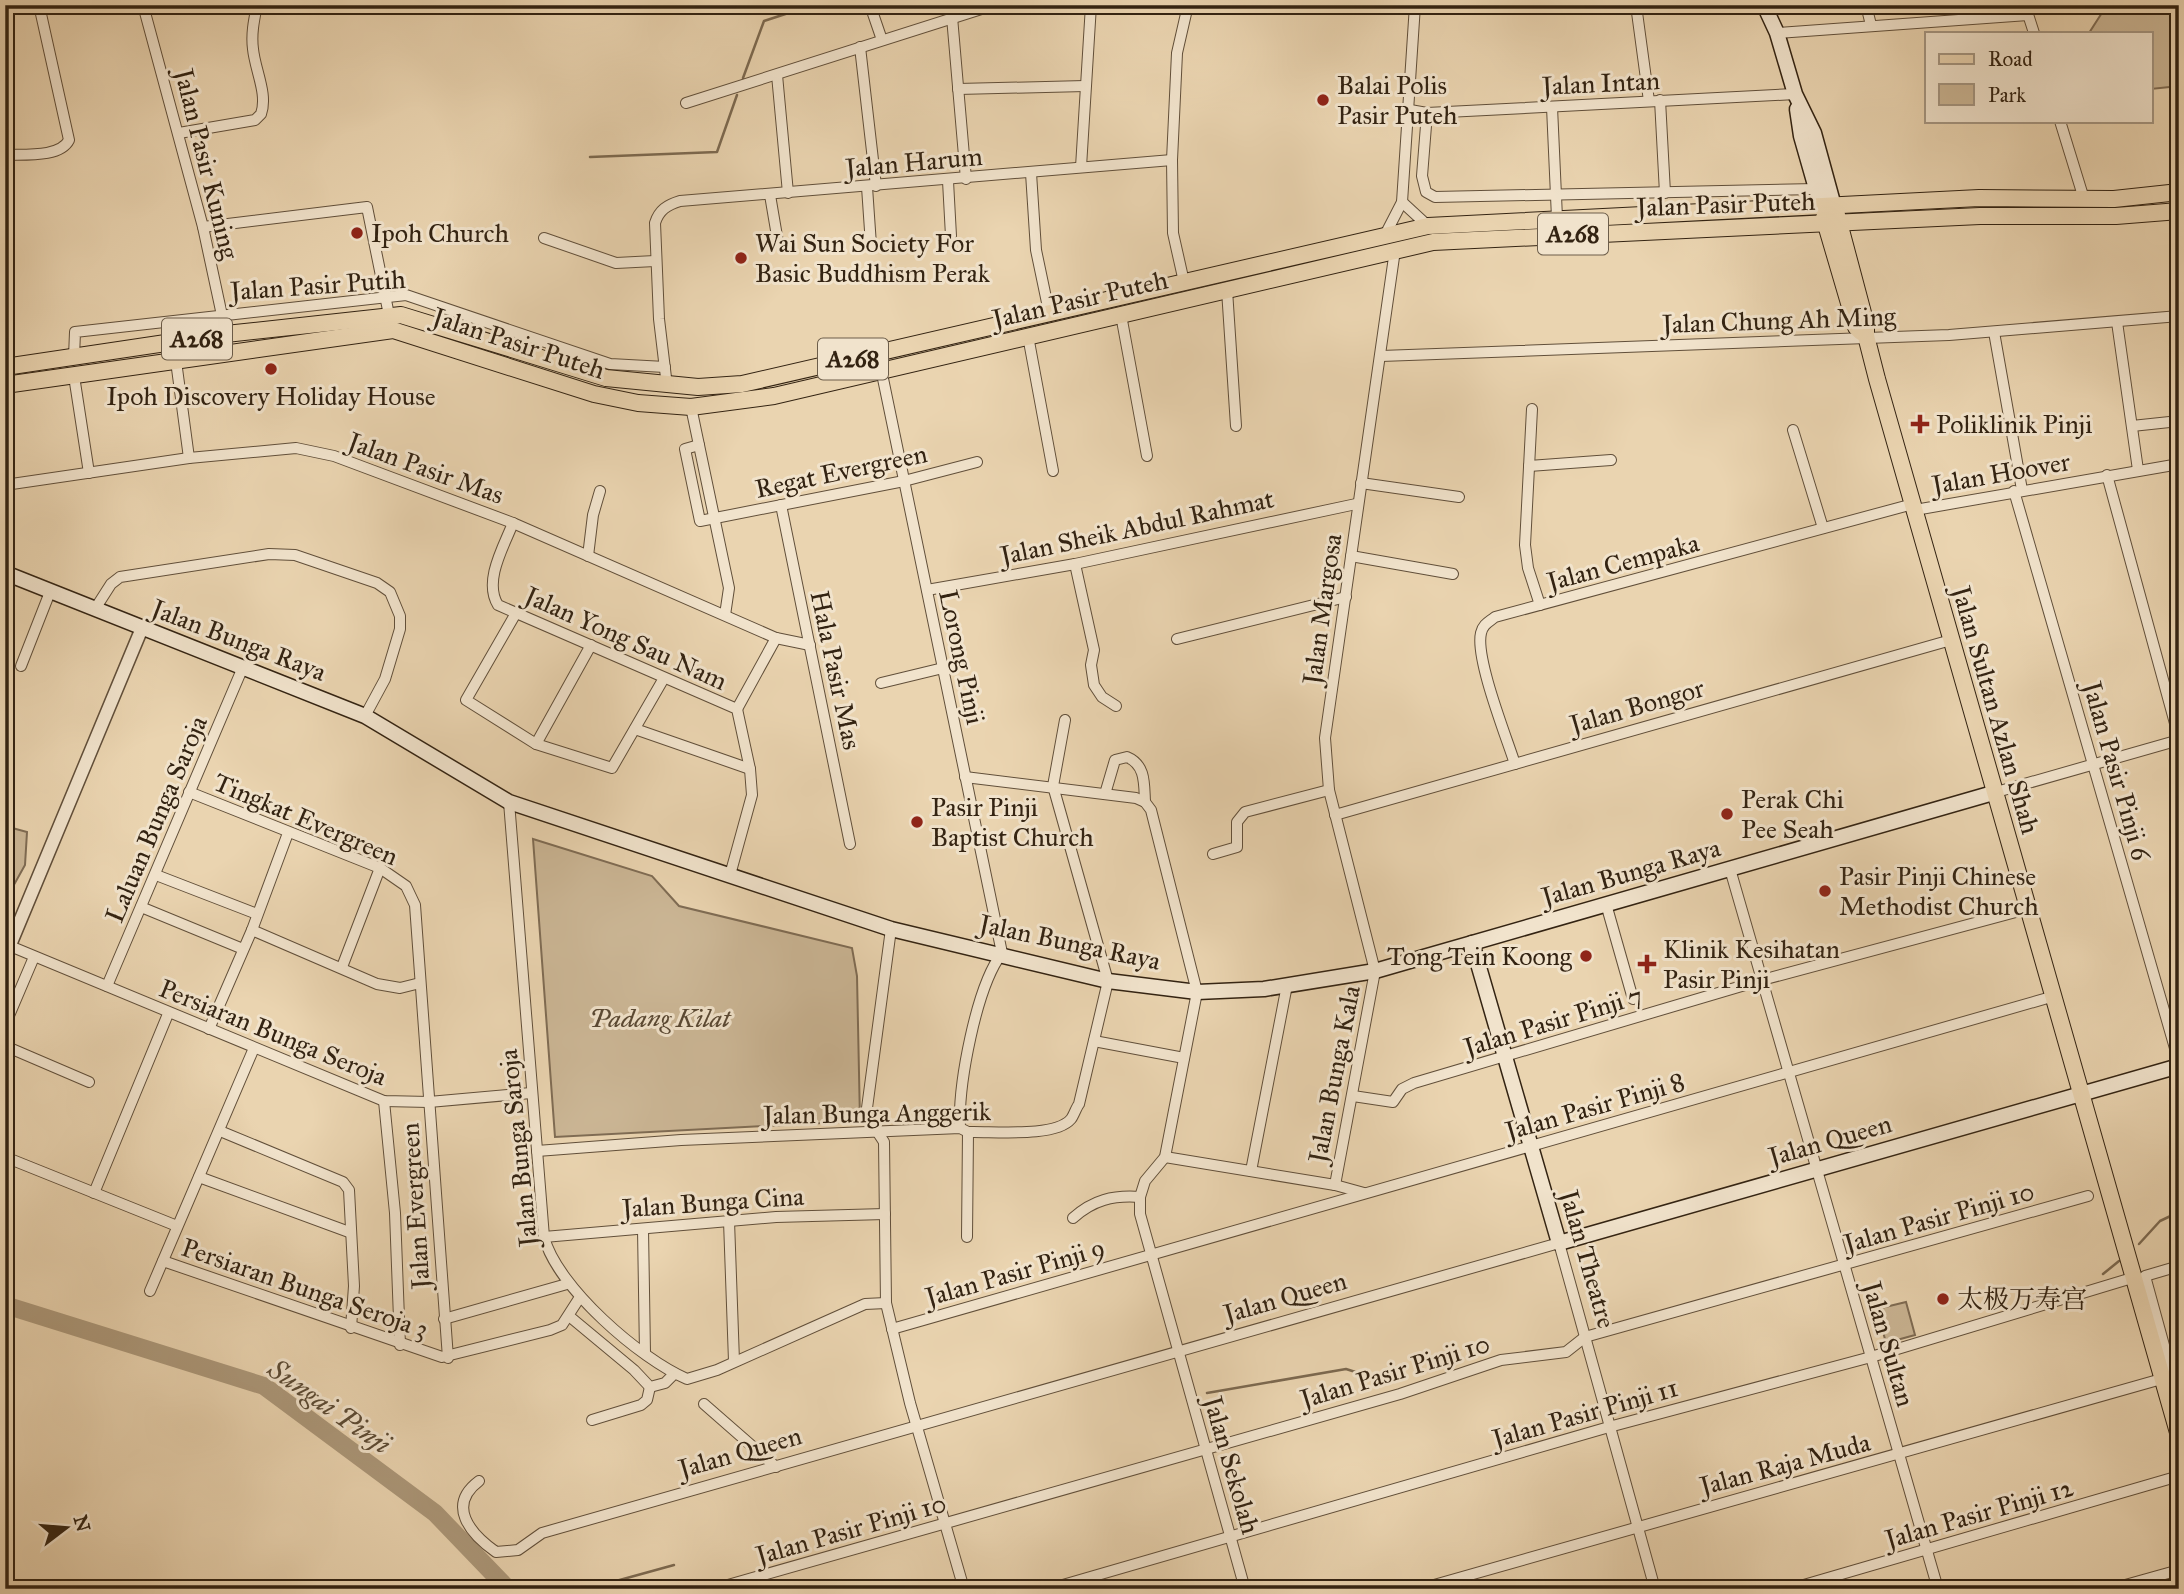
<svg xmlns="http://www.w3.org/2000/svg" width="2184" height="1594" font-family="'IM FELL Great Primer','Noto Serif SC',serif">
  <style>
    .green { fill: #cbb695; stroke: #7f6c54; stroke-width: 2 }
    .lines { fill: none; stroke-linecap: round; stroke-linejoin: round }
    .stream { stroke: #7c6950; stroke-width: 2.5 }
    .river { stroke: #ac987a; stroke-width: 18 }
    .minor-casing { stroke: #614f3a; stroke-width: 12 }
    .tertiary-casing { stroke: #614f3a; stroke-width: 15 }
    .secondary-casing { stroke: #332312; stroke-width: 17 }
    .primary-casing { stroke: #332312; stroke-width: 18 }
    .minor { stroke: #f1e3cc; stroke-width: 10 }
    .tertiary { stroke: #f1e3cc; stroke-width: 12 }
    .secondary { stroke: #f1e3cc; stroke-width: 14 }
    .primary { stroke: #ead4b0; stroke-width: 16 }
    .poi-dot { fill: #8f2418; stroke: #f1e3cc; stroke-width: 2.5 }
    .labels { text-anchor: middle; stroke-width: 6; stroke-linejoin: round; paint-order: stroke }
    .shield { fill: #f1e3cc; stroke: #6c5d4a; stroke-width: 2 }
    .shield-label { font-size: 24px; font-weight: bold; fill: #332312 }
    .street-label { font-size: 26px; fill: #332312; stroke: #f1e3cc }
    .poi-label { font-size: 26px; fill: #332312; stroke: #f1e3cc; text-anchor: start }
    .park-label { font-size: 26px; font-style: italic; fill: #594833; stroke: #f1e3cc }
    .water-label { font-size: 28px; font-style: italic; fill: #5d4c36; stroke: #f1e3cc }
  </style>
  <rect width="100%" height="100%" fill="#ead4b0"/>
  <filter id="stains"><feTurbulence type="fractalNoise" baseFrequency=".00286" numOctaves="4"/><feColorMatrix values="0 0 0 0 .2 0 0 0 0 .09 0 0 0 0 .02 0 0 0 .5 -.17"/></filter>
  <radialGradient id="worn" r=".72"><stop offset=".6" stop-color="#630" stop-opacity="0"/><stop offset="1" stop-color="#630" stop-opacity=".3"/></radialGradient>
  <g class="green">
    <path d="M2107 5H2174L2179 86 2151 89V33H2089Z"/>
    <path d="M5 826 27 832 25 865 5 901Z"/>
    <path d="M533 839 652 876 679 906 852 948 857 976 860 1121 555 1137Z"/>
    <path d="M1906 1302 1915 1335 1886 1343 1877 1309Z"/>
  </g>
  <g class="lines">
    <g class="stream">
      <path d="M743 78 764 21 813 5"/>
      <path d="M590 157 717 152 737 95"/>
      <path d="M2139 1244 2160 1221 2179 1212"/>
      <path d="M2103 1274 2119 1261"/>
      <path d="M1207 1393 1346 1369 1387 1382"/>
      <path d="M587 1589 674 1565"/>
    </g>
    <path class="river" d="M5 1305 264 1386 435 1513 508 1589"/>
    <g class="minor-casing">
      <g id="minor">
        <path d="M143 5 203 227 226 334"/>
        <path d="M870 5 882 40"/>
        <path d="M1636 5 1649 101"/>
        <path d="M1866 5 1871 25"/>
        <path d="M2025 5 2034 33"/>
        <path d="M952 17 966 179"/>
        <path d="M1777 33 2028 15"/>
        <path d="M860 47 876 186"/>
        <path d="M777 75 788 193"/>
        <path d="M958 89 1085 86"/>
        <path d="M1660 100 1665 193"/>
        <path d="M686 103 994 5"/>
        <path d="M1552 107 1557 218"/>
        <path d="M1410 110 1427 113 1795 94"/>
        <path d="M1427 113 1422 176 1426 192 1435 197 1816 189"/>
        <path d="M2060 121 2084 199"/>
        <path d="M179 133 255 120 261 114C268 94 255 70 253 49 251 34 254 20 257 5"/>
        <path d="M5 155C23 154 60 158 69 140L39 5"/>
        <path d="M1081 167 1091 5"/>
        <path d="M1031 173 1036 250 1049 312"/>
        <path d="M948 181 951 236"/>
        <path d="M867 187 871 245"/>
        <path d="M770 195 778 242"/>
        <path d="M1402 202 1428 226"/>
        <path d="M203 227 367 207 389 315"/>
        <path d="M1385 235 1402 202 1415 5"/>
        <path d="M544 238 616 263 655 261"/>
        <path d="M1184 282 1173 233 1172 160 1177 53 1188 5"/>
        <path d="M1227 290 1236 426"/>
        <path d="M1121 315 1147 456"/>
        <path d="M2117 322 2138 470"/>
        <path d="M1994 332 2022 490"/>
        <path d="M1028 336 1053 471"/>
        <path d="M1381 356 1949 335 2179 316"/>
        <path d="M74 357 75 332 406 295 610 364 665 367"/>
        <path d="M176 361 189 458"/>
        <path d="M881 369 1002 953C976 987 958 1085 960 1128"/>
        <path d="M74 376 89 473"/>
        <path d="M667 386 659 319 655 223C659 210 667 205 680 201L1172 160"/>
        <path d="M691 407 729 588 725 615"/>
        <path d="M1532 409 1525 545 1528 568 1540 605"/>
        <path d="M2132 426 2179 421"/>
        <path d="M1793 430 1823 528"/>
        <path d="M699 445 685 449 700 521 904 481 977 462"/>
        <path d="M1529 466 1611 460"/>
        <path d="M2107 475 2179 738"/>
        <path d="M1361 483 1459 497"/>
        <path d="M5 485 189 458 296 448 334 456 513 523 776 638 810 645"/>
        <path d="M2014 491 2179 1062"/>
        <path d="M781 505 850 844"/>
        <path d="M1915 510 2179 464"/>
        <path d="M513 523C504 546 483 581 498 605L737 709 750 769 752 795 730 875"/>
        <path d="M588 556 593 515 600 491"/>
        <path d="M1351 556 1453 574"/>
        <path d="M1075 564 1094 650 1091 665 1094 685 1102 697 1116 706"/>
        <path d="M927 590 1075 564 1356 504"/>
        <path d="M95 609 111 584 120 577 269 554 295 555 377 583 390 592 400 616V629L385 679 365 716"/>
        <path d="M516 613 466 700 536 744 591 645"/>
        <path d="M1177 639 1346 597"/>
        <path d="M21 666 50 592"/>
        <path d="M881 683 943 668"/>
        <path d="M737 709 776 638"/>
        <path d="M635 729 750 769"/>
        <path d="M536 744 612 768 664 678"/>
        <path d="M1515 764C1506 736 1475 658 1481 633 1483 624 1489 622 1495 617L1913 504"/>
        <path d="M965 777 1136 798 1145 802 1151 810 1197 992 1165 1157 1145 1181 1140 1197V1214L1245 1589"/>
        <path d="M189 792 380 868 406 886 415 905 448 1358"/>
        <path d="M1993 793 2179 740"/>
        <path d="M1105 794 1115 760 1127 757C1146 765 1144 784 1145 802"/>
        <path d="M509 802 544 1237C557 1287 640 1359 687 1379L717 1370 865 1304 886 1303"/>
        <path d="M1335 815 1951 640"/>
        <path d="M1213 854 1237 847V822L1245 812 1329 790"/>
        <path d="M1730 869 1938 1589"/>
        <path d="M156 875 257 914"/>
        <path d="M1606 904 1633 999"/>
        <path d="M141 907 243 949"/>
        <path d="M891 929 867 1108 869 1119 884 1142 886 1303 910 1403 964 1589"/>
        <path d="M252 930 377 984 400 988 420 983"/>
        <path d="M10 946 384 1101 429 1102 531 1093"/>
        <path d="M342 967 380 868"/>
        <path d="M107 986 243 667"/>
        <path d="M5 1025 34 957"/>
        <path d="M209 1029 252 930 288 833"/>
        <path d="M1094 1041 1184 1058"/>
        <path d="M5 1046 89 1082"/>
        <path d="M1353 1096 1393 1102 1402 1089 1414 1083 1762 980 2027 909"/>
        <path d="M384 1101 395 1213 400 1345"/>
        <path d="M220 1131 343 1182 349 1190 354 1286 351 1328"/>
        <path d="M537 1151 681 1140 960 1128 968 1132C992 1131 1055 1138 1071 1119 1074 1115 1076 1108 1079 1104L1108 981 1053 786 1065 720"/>
        <path d="M5 1157 177 1226"/>
        <path d="M1165 1157 1335 1185 1364 1193"/>
        <path d="M1251 1171 1287 985"/>
        <path d="M199 1177 349 1232"/>
        <path d="M1335 1185 1375 971 1329 790 1325 738 1395 250"/>
        <path d="M94 1193 168 1014"/>
        <path d="M1073 1218C1093 1200 1113 1195 1140 1197"/>
        <path d="M729 1221 734 1361"/>
        <path d="M643 1229 645 1353"/>
        <path d="M544 1237 776 1217 885 1214"/>
        <path d="M967 1237 968 1132"/>
        <path d="M163 1261 442 1357 550 1330 562 1325 580 1297"/>
        <path d="M2179 1266 2145 1276 2179 1400"/>
        <path d="M150 1291 254 1048"/>
        <path d="M569 1316 634 1370 650 1387 665 1383 674 1374"/>
        <path d="M444 1319 567 1284"/>
        <path d="M892 1329 2051 997"/>
        <path d="M704 1404 776 1467"/>
        <path d="M592 1420 641 1405 647 1400 650 1387"/>
        <path d="M479 1481C447 1505 469 1533 496 1552L518 1550 542 1533 1559 1243 1655 1589"/>
        <path d="M714 1589 1400 1394 1501 1360 1566 1352 1585 1337 2088 1196"/>
        <path d="M1049 1589 1609 1427 1871 1357 2132 1278"/>
        <path d="M1420 1589 2172 1376"/>
        <path d="M1790 1589 2179 1476"/>
        <path d="M2111 1589 2179 1570"/>
      </g>
    </g>
    <g class="tertiary-casing">
      <path id="tertiary" d="M5 957 142 628"/>
    </g>
    <g class="secondary-casing">
      <g id="secondary">
        <path d="M1764 5 1777 33 1795 94 1814 133 1834 206"/>
        <path d="M1797 109 1801 136 1821 206"/>
        <path d="M5 573 365 716 509 802 891 929 1108 981 1197 992 1264 989 1375 971 1993 793"/>
        <path d="M1472 943 1559 1243 2179 1066"/>
      </g>
    </g>
    <g class="primary-casing">
      <g id="primary">
        <path d="M1837 215 1866 324V336L1877 379 2179 1436"/>
        <path d="M1824 218 1856 327 1861 332"/>
        <path d="M5 367 226 334 401 315 606 378 698 387 742 384 1428 226 1979 198 2114 199 2179 192"/>
        <path d="M5 385 393 330 594 394 638 403 691 407 774 396 1433 242 1980 216H2116L2179 211"/>
      </g>
    </g>
    <use href="#minor" class="minor"/>
    <use href="#tertiary" class="tertiary"/>
    <use href="#secondary" class="secondary"/>
    <use href="#primary" class="primary"/>
  </g>
  <g class="poi-dot">
    <circle cx="1323" cy="100" r="7"/>
    <circle cx="357" cy="233" r="7"/>
    <circle cx="741" cy="258" r="7"/>
    <circle cx="271" cy="369" r="7"/>
    <path d="M1916.5 413.5h7v7h7v7h-7v7h-7v-7h-7v-7h7z"/>
    <circle cx="1727" cy="814" r="7"/>
    <circle cx="917" cy="822" r="7"/>
    <circle cx="1825" cy="891" r="7"/>
    <circle cx="1586" cy="956" r="7"/>
    <path d="M1643.5 953.5h7v7h7v7h-7v7h-7v-7h-7v-7h7z"/>
    <circle cx="1943" cy="1299" r="7"/>
  </g>
  <g class="labels">
    <g class="shield">
      <rect x="1538" y="213.5" width="70" height="41" rx="5"/>
      <rect x="162" y="318.5" width="70" height="41" rx="5"/>
      <rect x="818" y="338.5" width="70" height="41" rx="5"/>
    </g>
    <g class="shield-label">
      <text x="1573" y="242">A268</text>
      <text x="197" y="347">A268</text>
      <text x="853" y="367">A268</text>
    </g>
    <g class="street-label">
      <text transform="translate(1601 83) rotate(-3)" y="9">Jalan Intan</text>
      <text transform="translate(914 162) rotate(-5)" y="9">Jalan Harum</text>
      <text transform="translate(207 164) rotate(76)" y="9">Jalan Pasir Kuning</text>
      <text transform="translate(1726 204) rotate(-2)" y="9">Jalan Pasir Puteh</text>
      <text transform="translate(318 285) rotate(-4)" y="9">Jalan Pasir Putih</text>
      <text transform="translate(1080 299) rotate(-13)" y="9">Jalan Pasir Puteh</text>
      <text transform="translate(1779 320) rotate(-2)" y="9">Jalan Chung Ah Ming</text>
      <text transform="translate(519 343) rotate(18)" y="9">Jalan Pasir Puteh</text>
      <text transform="translate(426 468) rotate(20)" y="9">Jalan Pasir Mas</text>
      <text transform="translate(841 471) rotate(-12)" y="9">Regat Evergreen</text>
      <text transform="translate(2001 473) rotate(-10)" y="9">Jalan Hoover</text>
      <text transform="translate(1137 527) rotate(-12)" y="9">Jalan Sheik Abdul Rahmat</text>
      <text transform="translate(1623 562) rotate(-15)" y="9">Jalan Cempaka</text>
      <text transform="translate(1322 609) rotate(-82)" y="9">Jalan Margosa</text>
      <text transform="translate(626 638) rotate(24)" y="9">Jalan Yong Sau Nam</text>
      <text transform="translate(239 640) rotate(21)" y="9">Jalan Bunga Raya</text>
      <text transform="translate(962 657) rotate(78)" y="9">Lorong Pinji</text>
      <text transform="translate(836 670) rotate(78)" y="9">Hala Pasir Mas</text>
      <text transform="translate(1637 706) rotate(-16)" y="9">Jalan Bongor</text>
      <text transform="translate(1996 710) rotate(74)" y="9">Jalan Sultan Azlan Shah</text>
      <text transform="translate(2117 771) rotate(74)" y="9">Jalan Pasir Pinji 6</text>
      <text transform="translate(156 819) rotate(-67)" y="9">Laluan Bunga Saroja</text>
      <text transform="translate(306 819) rotate(23)" y="9">Tingkat Evergreen</text>
      <text transform="translate(1631 872) rotate(-16)" y="9">Jalan Bunga Raya</text>
      <text transform="translate(1070 942) rotate(12)" y="9">Jalan Bunga Raya</text>
      <text transform="translate(1553 1021) rotate(-17)" y="9">Jalan Pasir Pinji 7</text>
      <text transform="translate(273 1032) rotate(22)" y="9">Persiaran Bunga Seroja</text>
      <text transform="translate(1334 1074) rotate(-79)" y="9">Jalan Bunga Kala</text>
      <text transform="translate(1595 1106) rotate(-16)" y="9">Jalan Pasir Pinji 8</text>
      <text transform="translate(877 1113) rotate(-1)" y="9">Jalan Bunga Anggerik</text>
      <text transform="translate(1830 1140) rotate(-16)" y="9">Jalan Queen</text>
      <text transform="translate(518 1148) rotate(-96)" y="9">Jalan Bunga Saroja</text>
      <text transform="translate(713 1202) rotate(-4)" y="9">Jalan Bunga Cina</text>
      <text transform="translate(415 1206) rotate(-94)" y="9">Jalan Evergreen</text>
      <text transform="translate(1939 1217) rotate(-16)" y="9">Jalan Pasir Pinji 10</text>
      <text transform="translate(1588 1259) rotate(74)" y="9">Jalan Theatre</text>
      <text transform="translate(1015 1272) rotate(-16)" y="9">Jalan Pasir Pinji 9</text>
      <text transform="translate(305 1288) rotate(19)" y="9">Persiaran Bunga Seroja 3</text>
      <text transform="translate(1285 1297) rotate(-16)" y="9">Jalan Queen</text>
      <text transform="translate(1889 1344) rotate(74)" y="9">Jalan Sultan</text>
      <text transform="translate(1395 1371) rotate(-17)" y="9">Jalan Pasir Pinji 10</text>
      <text transform="translate(1585 1413) rotate(-16)" y="9">Jalan Pasir Pinji 11</text>
      <text transform="translate(740 1452) rotate(-16)" y="9">Jalan Queen</text>
      <text transform="translate(1785 1464) rotate(-15)" y="9">Jalan Raja Muda</text>
      <text transform="translate(1232 1465) rotate(74)" y="9">Jalan Sekolah</text>
      <text transform="translate(1979 1513) rotate(-16)" y="9">Jalan Pasir Pinji 12</text>
      <text transform="translate(851 1529) rotate(-16)" y="9">Jalan Pasir Pinji 10</text>
    </g>
    <g class="poi-label">
      <text x="1337" y="94">Balai Polis<tspan x="1337" dy="30">Pasir Puteh</tspan></text>
      <text x="371" y="242">Ipoh Church</text>
      <text x="755" y="252">Wai Sun Society For<tspan x="755" dy="30">Basic Buddhism Perak</tspan></text>
      <text x="271" y="405" text-anchor="middle">Ipoh Discovery Holiday House</text>
      <text x="1936" y="433">Poliklinik Pinji</text>
      <text x="1741" y="808">Perak Chi<tspan x="1741" dy="30">Pee Seah</tspan></text>
      <text x="931" y="816">Pasir Pinji<tspan x="931" dy="30">Baptist Church</tspan></text>
      <text x="1839" y="885">Pasir Pinji Chinese<tspan x="1839" dy="30">Methodist Church</tspan></text>
      <text x="1663" y="958">Klinik Kesihatan<tspan x="1663" dy="30">Pasir Pinji</tspan></text>
      <text x="1572" y="965" text-anchor="end">Tong Tein Koong</text>
      <text x="1957" y="1308">太极万寿宫</text>
    </g>
    <g class="park-label">
      <text x="660" y="1027">Padang Kilat</text>
    </g>
    <g class="water-label">
      <text transform="translate(330 1406) rotate(35)" y="10">Sungai Pinji</text>
    </g>
  </g>
  <rect width="2184" height="1594" fill="none" stroke="#ead4b0" stroke-width="28"/>
  <rect x="7" y="7" width="2170" height="1580" fill="none" stroke="#332312" stroke-width="3.5"/>
  <rect x="14" y="14" width="2156" height="1566" fill="none" stroke="#332312" stroke-width="2"/>
  <rect x="1925" y="32" width="228" height="91" fill="#f1e3cc" stroke="#a59682" stroke-width="2"/>
  <rect x="1939" y="54" width="35" height="10" fill="#ead4b0" stroke="#a59682" stroke-width="2"/>
  <text x="1988" y="66" font-size="21" fill="#332312">Road</text>
  <rect x="1939" y="84" width="35" height="21" fill="#cbb695" stroke="#a59682" stroke-width="2"/>
  <text x="1988" y="102" font-size="21" fill="#332312">Park</text>
  <g transform="translate(66 1528) rotate(74)" stroke="#f1e3cc" stroke-width="5" paint-order="stroke">
  <path d="M0-5L12 26L0 18L-12 26Z" fill="#332312"/>
  <text y="-10" font-size="19" font-weight="bold" text-anchor="middle" fill="#332312">N</text>
  </g>
  <rect width="100%" height="100%" filter="url(#stains)"/>
  <rect width="100%" height="100%" fill="url(#worn)"/>
</svg>
